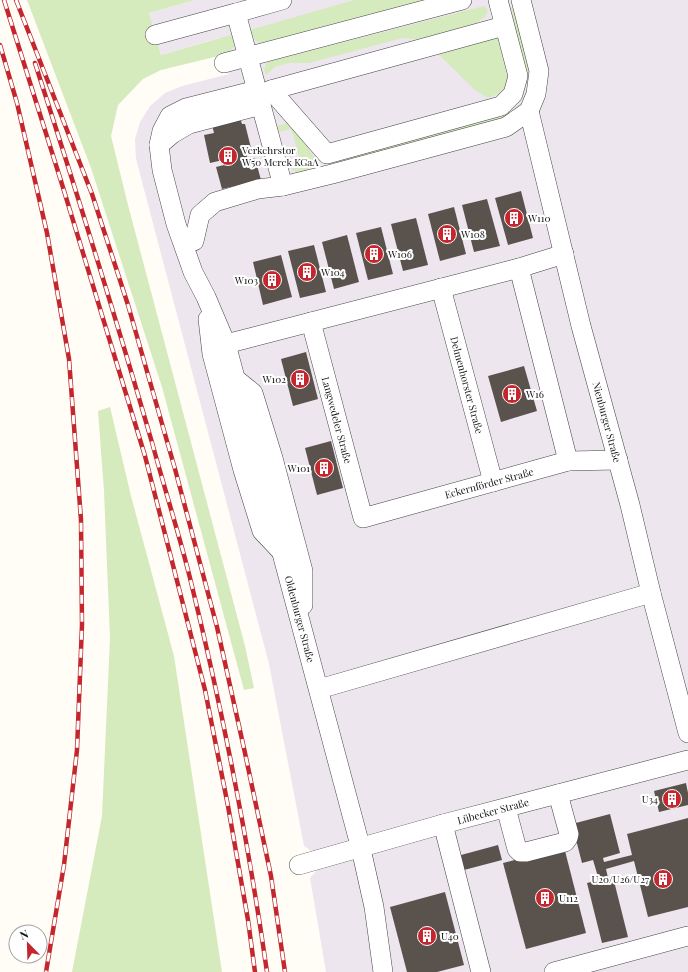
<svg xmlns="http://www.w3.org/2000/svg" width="688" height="972" font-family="'Playfair Display',serif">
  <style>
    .industrial { fill: #eee6ef }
    .green { fill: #d5ebbd }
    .building { fill: #5a524d }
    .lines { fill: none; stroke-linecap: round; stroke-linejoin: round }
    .minor-casing { stroke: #444; stroke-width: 20 }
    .minor { stroke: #fff; stroke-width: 19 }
    .rail-casing { stroke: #c4262e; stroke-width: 4.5 }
    .rail { stroke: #fff; stroke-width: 3; stroke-dasharray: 9; stroke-linecap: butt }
    .labels { text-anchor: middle; stroke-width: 4; stroke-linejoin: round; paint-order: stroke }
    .poi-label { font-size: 10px; fill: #111; stroke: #fff; text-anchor: start }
    .street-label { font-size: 10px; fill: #111; stroke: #fff }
  </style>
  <rect width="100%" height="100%" fill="#fffdf5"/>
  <path class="industrial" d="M195 0H688V972H326L310 878 319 868 316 854 304 846 269 664 136 159 135 139 140 122 150 106 165 93 182 86 229 74 219 38 161 55 149 13Z"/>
  <g class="green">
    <path d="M27 0H195L149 13 161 55 234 34 236 45 227 54 161 70 143 79 118 105 111 136 128 205 245 646 254 688 244 690 162 387 91 168Z"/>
    <path d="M354 0H429L262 45 254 39 250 30Z"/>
    <path d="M484 6 488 10 485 17 473 25 422 40 403 38 309 63H289L275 67 266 75 264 70 267 62Z"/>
    <path d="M510 6 513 9 530 71 528 75 525 73 509 10Z"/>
    <path d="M498 37C503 54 519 80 500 93 497 95 492 96 488 98L475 90 435 51Z"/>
    <path d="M521 103 523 106 499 122 341 164 336 161 340 158 496 117 510 112Z"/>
    <path d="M288 123 302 139 314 157C311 174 296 178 287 163L300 159 291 129 279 132 277 126Z"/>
    <path d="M110 407 131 496 174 656 222 972H72L102 816 110 638 104 491 98 411Z"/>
  </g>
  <g class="building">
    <path d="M240 118 242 124H245L252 152 246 153 248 160 255 158 261 180 222 189 216 167 224 165 223 160 210 163 204 135 214 133 212 125Z"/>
    <path d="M521 191 533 238 508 245 495 198Z"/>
    <path d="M487 199 500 246 474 252 462 205Z"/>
    <path d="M454 207 466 254 440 261 428 214Z"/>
    <path d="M416 218 428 265 403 271 391 224Z"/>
    <path d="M381 227 393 274 368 280 356 233Z"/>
    <path d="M347 235 359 282 334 289 322 242Z"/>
    <path d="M314 245 326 292 300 298 288 251Z"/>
    <path d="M281 255 292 297 263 305 253 262Z"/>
    <path d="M306 352 318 399 293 406 281 359Z"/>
    <path d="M524 366 537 411 501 422 488 376Z"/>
    <path d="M331 441 343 488 317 495 305 448Z"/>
    <path d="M686 783 688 793V805L659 812 654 791Z"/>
    <path d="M610 814 620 853 603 858 604 862 632 855 627 834 688 818V907L648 917 634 861 606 869 608 878 613 877 628 937 602 943 587 883 599 880 593 860 582 863 572 824Z"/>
    <path d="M498 845 502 860 464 870 461 855Z"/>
    <path d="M564 847 586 933 526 949 503 863Z"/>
    <path d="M445 892 464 965 437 972H407L390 907Z"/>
  </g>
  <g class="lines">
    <g class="minor-casing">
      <g id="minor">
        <path d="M236 13 282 0"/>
        <path d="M155 35 236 13 283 186"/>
        <path d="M224 63 462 0"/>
        <path d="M257 90 186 108 170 116 162 131 159 145 162 170 176 224 193 272 206 297 226 344 361 849 374 907 383 972"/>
        <path d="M271 90 504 26"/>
        <path d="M247 100 259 97 271 90 327 154 501 106 513 94 518 76 498 0"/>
        <path d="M529 111 581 326 630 505 651 593 688 733"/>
        <path d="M159 145 172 134 189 124 261 105"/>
        <path d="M194 241 200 215 215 202 258 189 283 186 332 174 506 127 529 111 536 94 539 71 521 0"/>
        <path d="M519 268 568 461"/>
        <path d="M441 288 493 482"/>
        <path d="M208 319 212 354 243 470 262 531 280 550"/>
        <path d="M311 322 363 518 568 461 618 460"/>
        <path d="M226 344 519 268 564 254"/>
        <path d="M237 380 253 393 273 458 303 571V605"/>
        <path d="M319 689 651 593"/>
        <path d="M506 808 517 849 520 852H526L565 842 568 838 569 834 558 794"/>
        <path d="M443 824 481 972"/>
        <path d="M299 865 443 824 688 760"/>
        <path d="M554 972 688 936"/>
      </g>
    </g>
    <use href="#minor" class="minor"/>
    <g class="rail-casing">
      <g id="rail">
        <path d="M4 0 61 181 145 456 205 690 228 806 248 920 255 972"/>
        <path d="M16 0 92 194 128 305 175 469 217 627 245 753 271 876 285 972"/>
        <path d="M0 45 17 103 47 233 69 359 81 520 82 625 77 750 64 865 46 972"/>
        <path d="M35 63C76 190 116 318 153 446 165 490 179 534 190 578 222 708 248 839 267 972"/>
      </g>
    </g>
    <use href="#rail" class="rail"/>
  </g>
  <defs>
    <g id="building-disc" transform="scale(1)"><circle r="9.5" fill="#c4262e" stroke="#fff"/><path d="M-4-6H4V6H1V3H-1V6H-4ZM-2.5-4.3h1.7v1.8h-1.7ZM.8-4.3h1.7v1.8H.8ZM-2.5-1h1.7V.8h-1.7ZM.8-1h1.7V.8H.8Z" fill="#fff"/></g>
  </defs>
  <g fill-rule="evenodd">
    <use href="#building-disc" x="228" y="156"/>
    <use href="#building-disc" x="514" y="218"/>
    <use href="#building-disc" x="447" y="234"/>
    <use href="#building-disc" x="374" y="254"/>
    <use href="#building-disc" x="307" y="272"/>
    <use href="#building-disc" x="272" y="280"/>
    <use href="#building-disc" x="300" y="379"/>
    <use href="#building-disc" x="512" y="394"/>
    <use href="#building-disc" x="324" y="468"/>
    <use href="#building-disc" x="672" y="799"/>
    <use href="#building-disc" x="663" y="879"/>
    <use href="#building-disc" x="545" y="898"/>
    <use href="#building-disc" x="427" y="936"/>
  </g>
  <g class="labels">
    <g class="poi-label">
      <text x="242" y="154">Verkehrstor<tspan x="242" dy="12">W50 Merck KGaA</tspan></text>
      <text x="528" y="222">W110</text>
      <text x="461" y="238">W108</text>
      <text x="388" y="258">W106</text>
      <text x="321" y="276">W104</text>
      <text x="258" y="284" text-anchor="end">W103</text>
      <text x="286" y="383" text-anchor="end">W102</text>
      <text x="526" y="398">W16</text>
      <text x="310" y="472" text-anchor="end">W101</text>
      <text x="658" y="803" text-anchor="end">U34</text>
      <text x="649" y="883" text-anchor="end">U20/U26/U27</text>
      <text x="559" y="902">U112</text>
      <text x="441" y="940">U40</text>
    </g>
    <g class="street-label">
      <text transform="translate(467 385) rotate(75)" y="4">Delmenhorster Straße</text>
      <text transform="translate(337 420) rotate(75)" y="4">Langwedeler Straße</text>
      <text transform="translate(607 422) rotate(75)" y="4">Nienburger Straße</text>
      <text transform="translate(489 483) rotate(-15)" y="4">Eckernförder Straße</text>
      <text transform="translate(300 619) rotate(75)" y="4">Oldenburger Straße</text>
      <text transform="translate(493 811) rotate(-15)" y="4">Lübecker Straße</text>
    </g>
  </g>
  <g transform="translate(28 944) rotate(337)"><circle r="19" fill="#ffffff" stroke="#a0a0a0"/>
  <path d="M0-3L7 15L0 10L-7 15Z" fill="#c4262e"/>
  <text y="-6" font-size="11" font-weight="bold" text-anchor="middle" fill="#111111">N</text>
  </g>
</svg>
